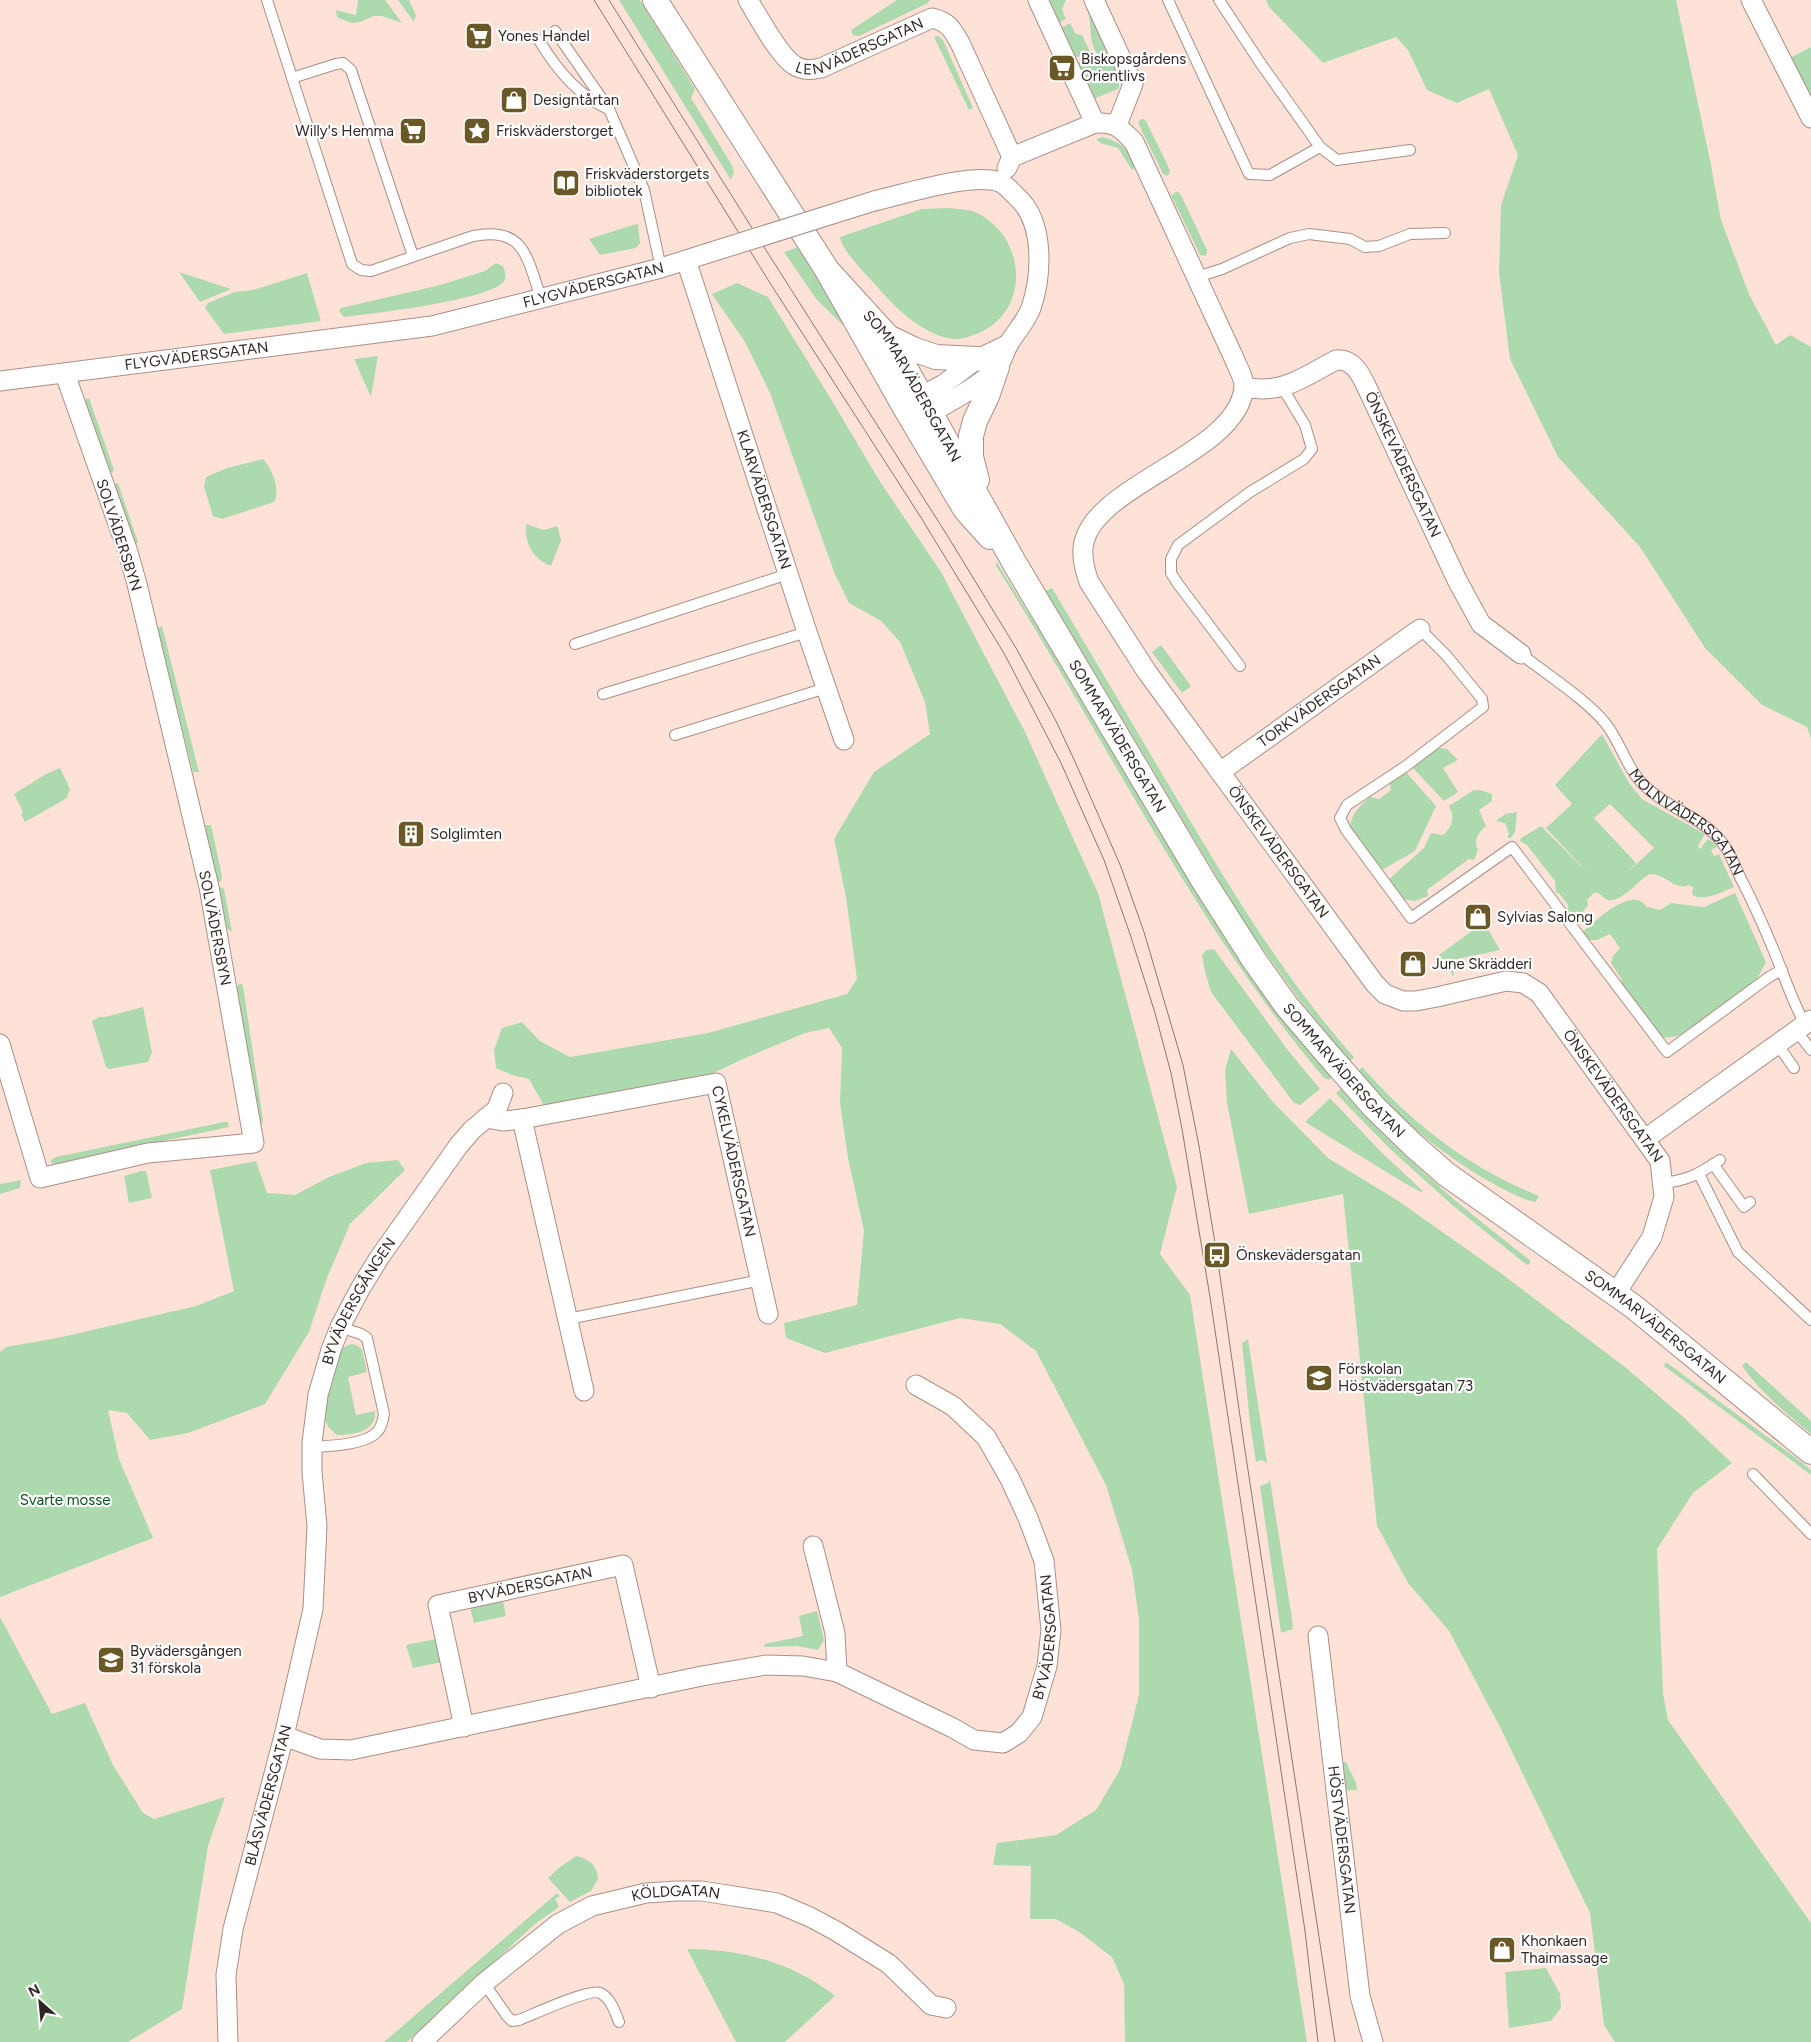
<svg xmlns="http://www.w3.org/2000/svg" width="1811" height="2042" font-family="Figtree,sans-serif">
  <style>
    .green { fill: #acdaae; fill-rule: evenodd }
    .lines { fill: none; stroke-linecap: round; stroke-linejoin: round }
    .service-casing { stroke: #a98f86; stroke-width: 12 }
    .minor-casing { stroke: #a98f86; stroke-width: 21 }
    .tertiary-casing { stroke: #a98f86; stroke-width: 26 }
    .service { stroke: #fff; stroke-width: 10 }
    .minor { stroke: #fff; stroke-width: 19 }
    .tertiary { stroke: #fff; stroke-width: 24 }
    .tram { stroke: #897771; stroke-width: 1 }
    .minor-bridge-casing { stroke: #a98f86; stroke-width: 21; stroke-linecap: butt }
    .minor-bridge { stroke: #fff; stroke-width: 19 }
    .labels { text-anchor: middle; stroke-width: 4.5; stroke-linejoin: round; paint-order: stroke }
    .poi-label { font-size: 15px; fill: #312623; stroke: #fff; text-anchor: start }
    .street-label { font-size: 15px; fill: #312623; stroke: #fff }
    .park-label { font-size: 15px; fill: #07531a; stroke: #fff }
  </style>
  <rect width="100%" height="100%" fill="#fee2d8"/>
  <g class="green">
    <path d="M358 0H385L402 23 382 16H374L360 22 352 23 338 18 335 10 356 15Z"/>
    <path d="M398 0H409L416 15 414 22Z"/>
    <path d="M619 0H640L695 89 691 98 733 167 734 172 731 180Z"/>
    <path d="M897 0H930L928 3 859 36 853 35 851 30Z"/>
    <path d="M1045 0H1066L1062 9 1066 19 1057 24Z"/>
    <path d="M1266 0H1676L1710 160 1721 220 1749 294 1776 345 1790 335 1811 347V739L1807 727 1762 705 1705 648 1640 547 1558 457 1510 359 1499 273 1501 205 1518 155 1489 89 1457 103 1427 90 1408 50 1396 37 1323 63 1269 7Z"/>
    <path d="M1089 8 1111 54 1100 56C1087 46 1093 24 1087 9Z"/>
    <path d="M1070 23 1076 34 1082 35 1092 56 1072 57 1059 29Z"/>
    <path d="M938 36 943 40 973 108 969 110 934 37Z"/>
    <path d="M1811 47V99L1790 58Z"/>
    <path d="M1113 60 1119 76V87L1118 89 1096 98H1092L1073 62Z"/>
    <path d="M1141 119H1144L1147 123 1170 170 1169 174 1167 176 1163 174 1140 127 1138 122Z"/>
    <path d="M1103 137C1121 142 1129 150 1137 167L1132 170 1118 148 1100 143 1096 139Z"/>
    <path d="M1177 191 1181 195 1207 250 1206 256 1200 255 1173 199 1171 196Z"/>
    <path d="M949 208C957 209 968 209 975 212 1026 235 1032 310 979 333 972 336 961 340 953 339 925 335 899 312 881 291 872 280 841 251 840 237L922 209Z"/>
    <path d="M636 224 638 225 640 243 636 248 600 255 589 239Z"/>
    <path d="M798 247 847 329 817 300 784 252Z"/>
    <path d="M496 263 503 266C505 271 507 276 504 281 492 300 370 314 344 317L339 311 341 308 440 285 485 271Z"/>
    <path d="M179 272 231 289 200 302Z"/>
    <path d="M307 273 321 321 224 334 205 308 208 303 235 292 253 290Z"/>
    <path d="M737 283 768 297 831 399 879 480 941 572 1025 732 1098 893 1177 1187 1160 1254 1190 1295 1307 2042H1125L1124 1984 1112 1957 1079 1932 1056 1919H1030L1031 1866 993 1865 997 1843 1056 1835 1096 1810 1120 1770 1139 1695V1619L1132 1570 1106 1485 1036 1351 1000 1324 960 1318 825 1353 786 1338 784 1323 857 1305 864 1231 848 1158 840 1103 842 1048 829 1028 805 1033 743 1059 709 1075 546 1109 529 1079 512 1075 496 1068 494 1050 502 1028 522 1022 540 1041 570 1057 708 1033 847 994 857 979 846 897 834 839 874 772 930 734 925 702 900 642 881 621 849 603 834 572 770 393 745 342 712 294Z"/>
    <path d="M378 356 371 397 354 359Z"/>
    <path d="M89 398 114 470 110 474H109L80 401Z"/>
    <path d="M263 459C272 468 281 491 274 502L222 519 213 516 204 487 206 477 227 468Z"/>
    <path d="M118 483 138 542 136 544 132 543 111 484Z"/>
    <path d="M526 524 544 530 557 526 558 528 561 540 551 566C533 559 524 543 526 524Z"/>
    <path d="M996 561 1062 666 1212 918 1281 1017 1331 1077 1330 1080 1324 1078C1192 922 1105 737 996 566Z"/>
    <path d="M1052 588C1096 662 1139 735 1183 809 1235 896 1287 982 1354 1057L1350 1062 1299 999 1246 926 1046 591Z"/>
    <path d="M162 626 199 772H193L158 631V628Z"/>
    <path d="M1161 645 1191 686 1182 693 1152 652Z"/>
    <path d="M1602 734 1629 783 1642 799 1705 834 1698 846 1700 849 1708 839 1713 842 1717 847 1711 850 1714 856 1719 854 1734 887C1720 893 1708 900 1693 896L1692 890 1694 888 1689 885C1675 891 1668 875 1650 874 1639 879 1622 903 1608 900 1605 899 1601 895 1598 893H1594L1587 900 1588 906 1573 922 1567 913 1568 905 1559 893H1556L1555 881 1527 845 1520 841 1521 838 1541 826 1590 875 1546 828 1572 804 1555 785ZM1610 804 1654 848 1624 875 1636 863 1594 818Z"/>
    <path d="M1440 748 1447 749 1458 760 1443 768 1458 792 1444 801 1410 765Z"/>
    <path d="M60 768 70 789 67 798 25 822 21 814 23 812 14 794 46 774Z"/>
    <path d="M1405 771 1436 806 1415 851 1380 871 1350 827C1352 812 1359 807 1370 797L1379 799 1391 790 1389 782Z"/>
    <path d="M1474 790H1480L1492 794V801L1479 810 1486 826C1478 833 1473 840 1478 850L1474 860 1469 859 1427 890 1428 896 1415 901 1402 899 1388 880 1424 848 1431 833 1443 835C1453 825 1455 819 1449 806Z"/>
    <path d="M1517 812 1515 832 1511 838H1507L1509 834 1505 823 1496 821 1505 814Z"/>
    <path d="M205 825H211L222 876 221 881 217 883Z"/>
    <path d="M221 887 224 889 232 932 226 928 216 888Z"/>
    <path d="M1735 893 1766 962 1757 979 1704 1019 1678 1036 1664 1038 1649 1024 1622 988V980L1611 963 1613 956 1620 948 1610 934 1597 940H1588L1581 933C1595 922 1632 884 1647 907L1660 910 1671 903 1704 907Z"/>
    <path d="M1484 922 1500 950 1453 960 1454 977 1439 955Z"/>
    <path d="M1214 949 1287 1049 1320 1089 1300 1105 1294 1103 1211 992 1205 972 1202 955 1206 950Z"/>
    <path d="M239 984H242L243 986 263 1120 262 1124 260 1125 236 989Z"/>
    <path d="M143 1007 152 1052 148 1062 109 1069 106 1067 92 1021 99 1017H105Z"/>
    <path d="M1231 1049 1273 1102 1328 1158 1397 1200 1502 1274 1625 1367 1681 1415 1732 1463 1693 1493 1657 1549 1663 1693 1668 1720 1811 1923V2042H1615L1604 2025 1590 1913 1501 1729 1449 1631 1408 1583 1377 1526 1343 1194 1249 1214 1227 1103 1225 1070Z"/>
    <path d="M1361 1068H1363C1414 1125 1468 1167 1539 1196L1536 1202C1526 1201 1516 1195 1507 1191 1458 1166 1413 1131 1376 1091 1370 1084 1362 1078 1359 1070Z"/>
    <path d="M1341 1089C1397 1153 1462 1208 1530 1260V1264L1527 1265 1518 1258 1451 1204 1389 1148 1346 1104 1336 1093Z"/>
    <path d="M1330 1098 1380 1151 1423 1191 1421 1192 1406 1184 1305 1122Z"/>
    <path d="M224 1122H228L229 1127 55 1164 51 1163V1160L56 1157Z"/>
    <path d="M398 1160 405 1170 350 1224 327 1278 309 1332 265 1404 188 1433 150 1440 127 1413 108 1410 119 1459 153 1538 0 1597V1352L6 1347 62 1337 196 1306 234 1291 210 1170 256 1161 267 1193 295 1195 329 1177 366 1163Z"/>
    <path d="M141 1171H146L152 1198 129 1203 124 1176Z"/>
    <path d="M21 1180 20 1188 0 1194V1184Z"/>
    <path d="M1248 1339 1267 1463 1262 1460 1256 1462 1250 1423 1242 1343Z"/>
    <path d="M350 1344 356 1345 362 1349 367 1372 348 1377 356 1415 375 1411C377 1432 353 1435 337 1435 332 1431 327 1426 325 1420 321 1408 337 1363 341 1349Z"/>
    <path d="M1666 1362 1796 1458 1811 1470V1475L1664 1366Z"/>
    <path d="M1746 1362 1811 1421V1434C1786 1413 1761 1393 1742 1366Z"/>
    <path d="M1270 1480 1291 1612 1293 1629 1281 1633 1260 1486 1268 1483Z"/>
    <path d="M502 1595 506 1616 474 1623 469 1603Z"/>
    <path d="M817 1611 824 1640 818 1650 797 1646 765 1647 764 1644 803 1636 799 1616Z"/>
    <path d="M0 1617 52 1714 85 1703 113 1765 143 1813 154 1819 225 1797 208 1846 182 2009 128 2042H0Z"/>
    <path d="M436 1639 442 1662 413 1668 406 1645Z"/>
    <path d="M1346 1762 1356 1783 1357 1790 1342 1791 1339 1763Z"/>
    <path d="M576 1856C590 1859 597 1865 598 1879L591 1891 570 1902 548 1878 560 1867Z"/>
    <path d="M557 1893 560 1896 555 1899 559 1907 535 1924 407 2042H384Z"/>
    <path d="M687 1949C741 1949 792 1962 835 1996L785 2042H736Z"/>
    <path d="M1546 1968 1560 1994 1561 2008 1551 2021 1509 2028 1505 1972Z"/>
  </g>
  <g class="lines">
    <g class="service-casing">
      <g id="service">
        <path d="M267 0 352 264 361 270 371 271 473 236C525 226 527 258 541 298"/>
        <path d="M1168 0 1249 174 1270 175 1320 147 1259 61 1219 0"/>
        <path d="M555 31 609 109 644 190 661 268"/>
        <path d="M539 40C556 69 577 95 608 109"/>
        <path d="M292 78 336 64 343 63 351 70 413 256"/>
        <path d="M1320 147 1337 160 1410 150"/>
        <path d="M1197 277 1222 269 1290 238 1309 234 1350 239 1365 247 1379 246 1410 234 1445 233"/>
        <path d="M1420 629 1446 655 1482 699 1483 707 1406 766 1347 805 1340 818 1346 830 1411 918 1512 847 1667 1052 1769 977 1782 970"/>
        <path d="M575 644 788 574"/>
        <path id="s1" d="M1521 654C1546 674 1587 700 1606 724 1621 743 1627 770 1646 787 1671 811 1707 818 1726 848 1732 857 1736 869 1741 879 1753 902 1764 927 1774 951 1784 975 1792 1001 1805 1024"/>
        <path d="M1240 666 1178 584 1171 573V559L1178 545 1250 492 1304 459 1312 449 1305 425 1282 387"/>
        <path d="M603 694 807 632"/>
        <path d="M675 735 826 688"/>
        <path d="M1796 1030 1811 1050"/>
        <path d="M1777 1044 1794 1068"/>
        <path d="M1713 1164 1744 1207 1750 1202"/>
        <path d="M1699 1174 1738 1252 1811 1320"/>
        <path d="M1664 1183C1688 1180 1699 1174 1720 1160"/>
        <path d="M568 1319 761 1280"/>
        <path d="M312 1447C329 1446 365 1445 377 1432 382 1427 383 1420 384 1414L367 1338 361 1334 340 1327"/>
        <path d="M1753 1474 1811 1534"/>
        <path d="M484 1983 507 2016 512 2021 519 2020C532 2015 590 1988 600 1993 611 1998 615 2012 619 2022"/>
      </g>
    </g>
    <g class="minor-casing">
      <g id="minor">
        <path id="s2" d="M748 0C758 16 779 56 794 65 802 71 812 70 821 68L932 18C949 22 952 29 960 43L1012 157 1007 168"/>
        <path d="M1038 0 1095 123"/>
        <path d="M1094 0 1133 84 1117 125"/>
        <path d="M1751 0 1811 118"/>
        <path id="s3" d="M1012 157 1095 123C1116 122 1120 128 1134 142L1233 356C1236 364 1245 379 1244 388 1236 456 1089 485 1083 548 1082 560 1085 571 1089 582L1147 672 1375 984 1385 994 1403 1001H1416L1437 997 1506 981 1523 983 1539 993 1660 1161 1664 1197 1652 1237 1616 1293"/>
        <path d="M874 201C905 194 972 172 1000 182 1006 185 1013 193 1017 197 1045 222 1042 275 1031 308 1026 321 1017 331 1009 343 1005 350 1003 360 997 367 985 384 939 408 919 419"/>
        <path id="s4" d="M686 260 807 632 844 740"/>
        <path id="s5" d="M0 381 432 326 661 268 705 254"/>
        <path id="s6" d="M1244 387C1283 395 1303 377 1336 360 1356 358 1363 380 1370 394L1457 580 1481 624 1521 654"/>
        <path d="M909 403 944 384 977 359 1009 344"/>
        <path id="s7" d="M1220 772 1420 629"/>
        <path d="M0 1044 40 1178 148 1153 254 1143 209 887 137 584 128 552 65 374"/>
        <path id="s8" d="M486 1118 503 1121 522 1119 716 1083 768 1314"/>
        <path d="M522 1119 584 1391"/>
        <path d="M1645 1139 1811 1020"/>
        <path d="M813 1546 835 1633 837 1672"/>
        <path id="s9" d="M1318 1636 1360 1996 1373 2042"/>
        <path id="s10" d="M464 1727 438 1605 623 1565 651 1688"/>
        <path id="s11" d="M284 1736 320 1749 351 1750 702 1676 766 1665 803 1666 837 1672 953 1728 974 1740 1003 1743 1019 1733 1032 1717 1047 1666 1051 1630 1044 1561 1028 1518 1010 1479 986 1437 953 1406 916 1385"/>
        <path id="s12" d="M228 2042 226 1975 233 1929 284 1736 313 1609 317 1526 312 1472V1443L318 1395 331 1350 340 1327 360 1289 379 1258 459 1145 472 1130 497 1109 503 1093"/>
        <path id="s13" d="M422 2042 484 1983 558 1924 592 1906 646 1893 677 1891H702L777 1903 810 1917 836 1931 889 1964 931 2005 946 2008"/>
      </g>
    </g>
    <g class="tertiary-casing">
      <g id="tertiary">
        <path d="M655 0 827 270 904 406 965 509 990 537"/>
        <path id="s14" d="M827 270 888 337 1015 564 1203 880 1254 960 1286 1005 1325 1051 1374 1107 1413 1145 1446 1174 1634 1307 1811 1452"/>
        <path d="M888 337 915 350 936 357 977 359"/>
        <path d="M977 480 971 457V436L975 421 987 396 997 367"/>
      </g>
    </g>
    <use href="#service" class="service"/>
    <use href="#minor" class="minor"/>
    <use href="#tertiary" class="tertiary"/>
    <g class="tram">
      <path d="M594 0 770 283 920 516 1005 655 1061 763 1104 860 1130 934 1155 1013 1171 1073 1182 1129 1210 1297 1305 1931 1318 2042"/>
      <path d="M609 0 752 228 947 535 1016 648 1056 721 1077 766 1121 867 1144 932 1183 1065 1199 1146 1217 1255 1243 1437 1335 2042"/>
    </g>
    <g class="minor-bridge-casing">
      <path id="minor-bridge" d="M705 254 874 201"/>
    </g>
    <use href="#minor-bridge" class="minor-bridge"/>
  </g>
  <defs>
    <g id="supermarket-square" transform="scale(1.4375)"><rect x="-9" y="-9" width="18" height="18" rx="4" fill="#6a5826" stroke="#fff"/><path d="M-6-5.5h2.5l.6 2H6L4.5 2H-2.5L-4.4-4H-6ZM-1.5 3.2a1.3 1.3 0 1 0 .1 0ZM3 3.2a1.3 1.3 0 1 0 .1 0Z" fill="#fff"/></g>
    <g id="shop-square" transform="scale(1.4375)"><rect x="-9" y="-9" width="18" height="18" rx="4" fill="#6a5826" stroke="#fff"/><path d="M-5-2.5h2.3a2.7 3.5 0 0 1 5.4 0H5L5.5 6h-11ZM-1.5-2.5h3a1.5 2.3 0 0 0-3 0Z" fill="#fff"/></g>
    <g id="sight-square" transform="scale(1.4375)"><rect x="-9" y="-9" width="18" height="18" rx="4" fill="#6a5826" stroke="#fff"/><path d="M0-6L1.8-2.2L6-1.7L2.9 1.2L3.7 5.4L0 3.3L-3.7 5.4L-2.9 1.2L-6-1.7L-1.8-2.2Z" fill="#fff"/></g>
    <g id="library-square" transform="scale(1.4375)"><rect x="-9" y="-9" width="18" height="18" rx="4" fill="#6a5826" stroke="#fff"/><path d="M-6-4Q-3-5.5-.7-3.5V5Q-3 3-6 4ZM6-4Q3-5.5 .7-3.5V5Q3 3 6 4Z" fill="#fff"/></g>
    <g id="building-square" transform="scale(1.4375)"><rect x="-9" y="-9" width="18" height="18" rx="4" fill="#6a5826" stroke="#fff"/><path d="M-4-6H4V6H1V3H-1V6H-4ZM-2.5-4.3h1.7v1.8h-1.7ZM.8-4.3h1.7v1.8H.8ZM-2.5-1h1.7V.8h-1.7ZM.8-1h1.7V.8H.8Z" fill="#fff"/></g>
    <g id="bus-square" transform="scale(1.4375)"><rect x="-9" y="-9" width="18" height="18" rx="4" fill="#6a5826" stroke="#fff"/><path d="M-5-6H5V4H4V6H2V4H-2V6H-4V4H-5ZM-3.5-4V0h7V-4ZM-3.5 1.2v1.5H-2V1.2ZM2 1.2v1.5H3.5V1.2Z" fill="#fff"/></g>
    <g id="school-square" transform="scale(1.4375)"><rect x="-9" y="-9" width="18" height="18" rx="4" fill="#6a5826" stroke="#fff"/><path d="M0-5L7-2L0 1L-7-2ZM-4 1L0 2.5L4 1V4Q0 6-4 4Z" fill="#fff"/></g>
  </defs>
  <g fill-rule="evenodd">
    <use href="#supermarket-square" x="479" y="36"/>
    <use href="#supermarket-square" x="1062" y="68"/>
    <use href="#shop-square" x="514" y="100"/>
    <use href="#supermarket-square" x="413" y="131"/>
    <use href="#sight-square" x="477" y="131"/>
    <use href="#library-square" x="566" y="183"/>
    <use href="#building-square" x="411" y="834"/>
    <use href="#shop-square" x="1478" y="917"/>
    <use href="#shop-square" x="1413" y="964"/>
    <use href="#bus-square" x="1217" y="1255"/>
    <use href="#school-square" x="1319" y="1378"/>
    <use href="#school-square" x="111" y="1660"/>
    <use href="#shop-square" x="1502" y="1950"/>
  </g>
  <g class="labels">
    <g class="poi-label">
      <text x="498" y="41">Yones Handel</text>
      <text x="1081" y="64">Biskopsgårdens<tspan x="1081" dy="17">Orientlivs</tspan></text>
      <text x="533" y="105">Designtårtan</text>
      <text x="394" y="136" text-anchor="end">Willy's Hemma</text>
      <text x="496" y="136">Friskväderstorget</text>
      <text x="585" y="179">Friskväderstorgets<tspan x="585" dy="17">bibliotek</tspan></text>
      <text x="430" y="839">Solglimten</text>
      <text x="1497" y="922">Sylvias Salong</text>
      <text x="1432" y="969">June Skrädderi</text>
      <text x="1236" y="1260">Önskevädersgatan</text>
      <text x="1338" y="1374">Förskolan<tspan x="1338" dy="17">Höstvädersgatan 73</tspan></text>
      <text x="130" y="1656">Byvädersgången<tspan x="130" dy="17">31 förskola</tspan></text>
      <text x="1521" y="1946">Khonkaen<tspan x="1521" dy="17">Thaimassage</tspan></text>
    </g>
    <g class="street-label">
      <text dy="5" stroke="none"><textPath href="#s2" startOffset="151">LENVÄDERSGATAN</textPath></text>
      <text dy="5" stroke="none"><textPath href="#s5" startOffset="602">FLYGVÄDERSGATAN</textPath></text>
      <text dy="5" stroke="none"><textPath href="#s5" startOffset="198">FLYGVÄDERSGATAN</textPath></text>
      <text dy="5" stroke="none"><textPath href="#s14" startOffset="145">SOMMARVÄDERSGATAN</textPath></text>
      <text dy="5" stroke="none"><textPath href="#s6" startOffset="228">ÖNSKEVÄDERSGATAN</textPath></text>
      <text dy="5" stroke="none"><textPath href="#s4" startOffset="252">KLARVÄDERSGATAN</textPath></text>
      <text transform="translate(119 535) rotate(72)" y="5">SOLVÄDERSBYN</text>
      <text dy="5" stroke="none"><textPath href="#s7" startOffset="122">TORKVÄDERSGATAN</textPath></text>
      <text dy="5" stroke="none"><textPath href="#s14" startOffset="551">SOMMARVÄDERSGATAN</textPath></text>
      <text dy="5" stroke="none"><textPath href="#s1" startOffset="240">MOLNVÄDERSGATAN</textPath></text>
      <text dy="5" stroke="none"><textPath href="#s3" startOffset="1004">ÖNSKEVÄDERSGATAN</textPath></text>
      <text transform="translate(215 928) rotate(79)" y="5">SOLVÄDERSBYN</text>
      <text dy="5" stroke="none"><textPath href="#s14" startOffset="956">SOMMARVÄDERSGATAN</textPath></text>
      <text dy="5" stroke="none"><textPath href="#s3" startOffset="1469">ÖNSKEVÄDERSGATAN</textPath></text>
      <text dy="5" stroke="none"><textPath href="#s8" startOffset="314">CYKELVÄDERSGATAN</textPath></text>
      <text dy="5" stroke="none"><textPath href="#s12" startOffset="761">BYVÄDERSGÅNGEN</textPath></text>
      <text dy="5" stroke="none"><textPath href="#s14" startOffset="1361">SOMMARVÄDERSGATAN</textPath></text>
      <text dy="5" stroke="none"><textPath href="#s10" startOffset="219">BYVÄDERSGATAN</textPath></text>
      <text dy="5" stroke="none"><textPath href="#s11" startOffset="868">BYVÄDERSGATAN</textPath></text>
      <text dy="5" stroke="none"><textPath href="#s12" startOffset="252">BLÅSVÄDERSGATAN</textPath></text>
      <text dy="5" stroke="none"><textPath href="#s9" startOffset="205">HÖSTVÄDERSGATAN</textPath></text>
      <text dy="5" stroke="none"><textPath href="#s13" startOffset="304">KÖLDGATAN</textPath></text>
    </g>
    <g class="park-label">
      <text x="65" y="1505">Svarte mosse</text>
    </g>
  </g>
  <g transform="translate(40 2002) rotate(333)" stroke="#ffffff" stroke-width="4" paint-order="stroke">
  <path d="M0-4L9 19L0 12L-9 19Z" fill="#312623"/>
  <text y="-8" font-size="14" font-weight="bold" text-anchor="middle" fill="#312623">N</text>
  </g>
</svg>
